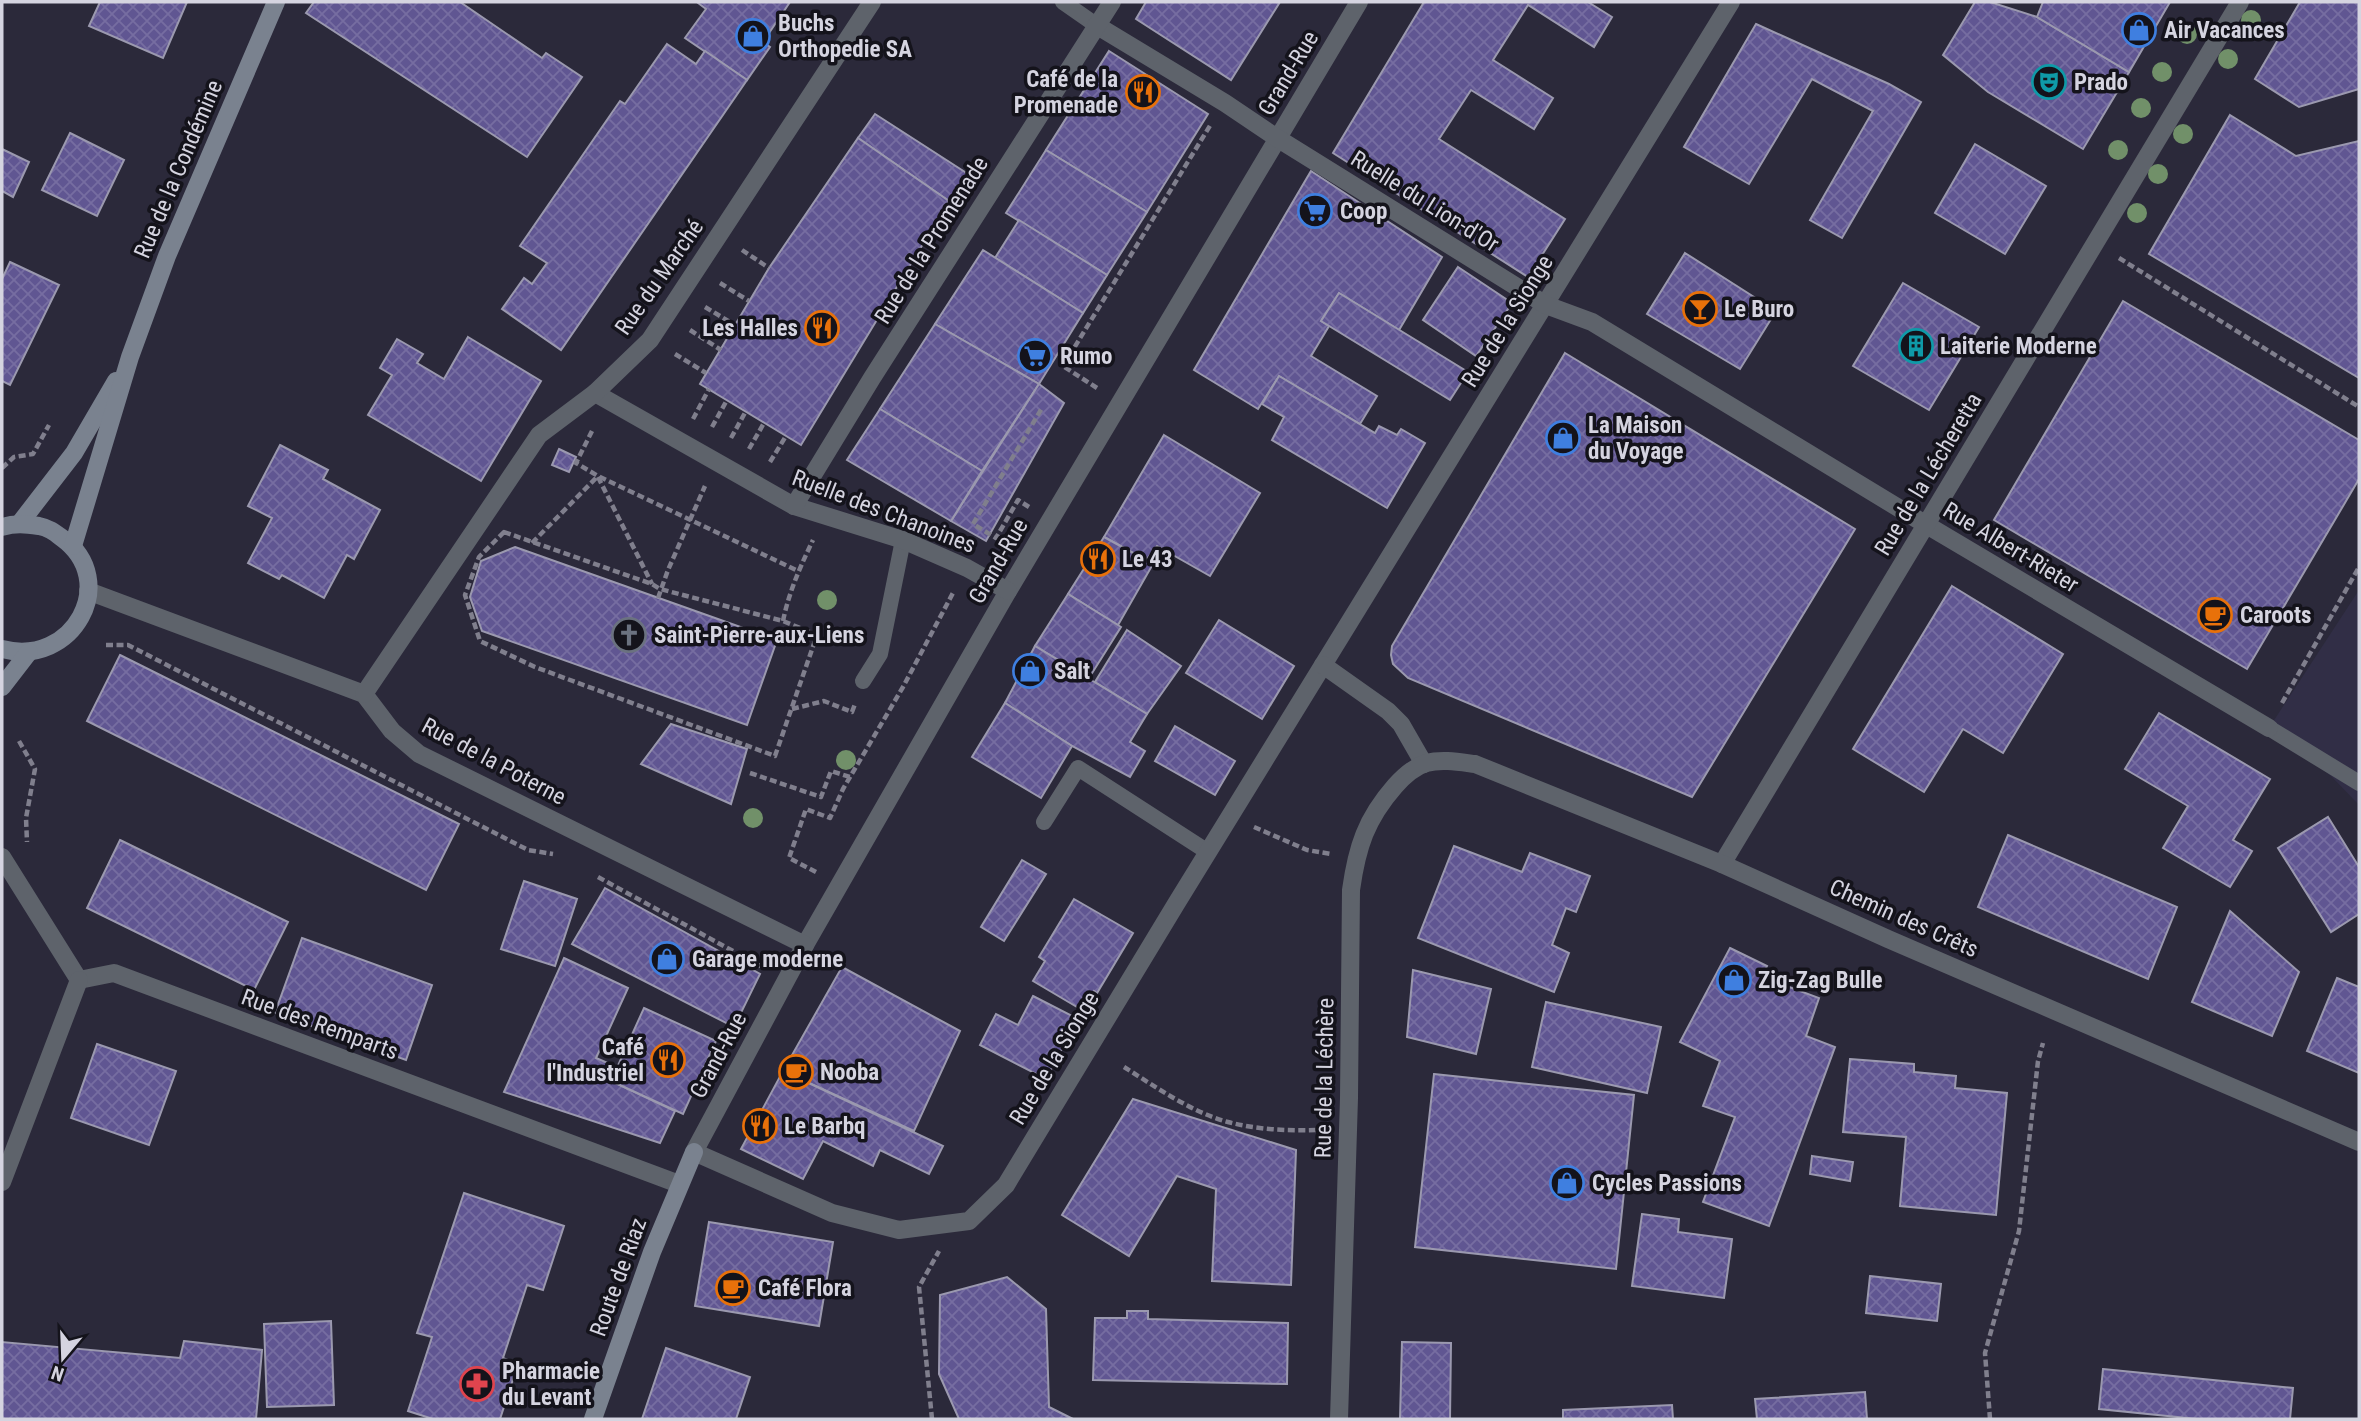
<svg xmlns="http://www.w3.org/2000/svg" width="2361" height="1421" font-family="'Roboto Condensed',sans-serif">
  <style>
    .built { fill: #312e46 }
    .building { fill: url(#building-cross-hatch); stroke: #9b99af; stroke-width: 2 }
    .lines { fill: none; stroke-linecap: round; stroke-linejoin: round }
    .path { stroke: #807f8d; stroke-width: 4.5; stroke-dasharray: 7 3.5; stroke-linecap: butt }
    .lane { stroke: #5e636b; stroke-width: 16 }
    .street { stroke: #5e636b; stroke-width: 18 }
    .secondary { stroke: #7a828f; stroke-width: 18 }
    .tree { fill: #719069 }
    .labels { text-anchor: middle; stroke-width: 7; stroke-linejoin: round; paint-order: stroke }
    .poi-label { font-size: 23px; font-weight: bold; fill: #d5d4e0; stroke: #14131b; text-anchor: start }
    .street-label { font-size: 23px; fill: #d5d4e0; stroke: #14131b }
  </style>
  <defs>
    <pattern id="building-cross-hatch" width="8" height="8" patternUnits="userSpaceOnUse" patternTransform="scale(1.75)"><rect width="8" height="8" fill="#605692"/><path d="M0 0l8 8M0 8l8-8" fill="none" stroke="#766da1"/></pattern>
  </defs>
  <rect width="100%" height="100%" fill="#2b293a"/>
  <path class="built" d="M2359 590V805L2331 776 2269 728Z"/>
  <g class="building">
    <path d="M100 2H187L163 58 89 26Z"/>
    <path d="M314 2H460L542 58 546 53 582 77 527 157 306 13Z"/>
    <path d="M699 2H790L763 42 770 47 747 80 685 38 706 9 698 3Z"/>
    <path d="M1146 2H1280L1231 80 1136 19Z"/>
    <path d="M1424 2H1588L1612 17 1594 47 1528 5 1493 60 1553 98 1534 129 1471 90 1439 139 1565 219 1528 277 1333 153Z"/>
    <path d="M1975 2H1990L2037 17 2129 72 2083 149 1988 92 1943 55Z"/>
    <path d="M2043 2H2170L2129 72 2037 17Z"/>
    <path d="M2300 2H2359V89L2299 107 2255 79Z"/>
    <path d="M1756 24 1889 84 1921 102 1842 238 1810 220 1873 111 1812 79 1749 184 1684 147Z"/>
    <path d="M667 44 696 64 705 51 747 80 561 350 502 309 524 278 532 284 547 263 520 246 620 101 625 104Z"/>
    <path d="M1109 51 1208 114 1147 212 1046 150Z"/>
    <path d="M875 114 968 174 949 201 858 138Z"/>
    <path d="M2230 115 2296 156 2359 141V378L2149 254Z"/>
    <path d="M70 133 124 160 97 216 42 190Z"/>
    <path d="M858 138 949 201 801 445 700 384 769 268Z"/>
    <path d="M1975 144 2046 186 2005 254 1935 213Z"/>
    <path d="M2 149 29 162 13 197 2 191Z"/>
    <path d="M1046 150 1147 212 1107 275 1006 213Z"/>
    <path d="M1311 171 1442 257 1399 330 1339 293 1321 321 1329 326 1311 356 1377 396 1360 424 1279 376 1258 409 1194 370Z"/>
    <path d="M1019 220 1107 275 1083 313 995 258Z"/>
    <path d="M983 250 1083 313 1039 384 935 324Z"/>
    <path d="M1685 253 1776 311 1740 369 1647 314Z"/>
    <path d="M10 262 59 285 10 385 2 381V279Z"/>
    <path d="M1458 267 1512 303 1476 356 1423 320Z"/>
    <path d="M1903 283 1979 327 1929 410 1853 366Z"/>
    <path d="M1339 293 1468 372 1450 400 1321 321Z"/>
    <path d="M2123 301 2359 440V479L2247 669 1994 520Z"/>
    <path d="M935 324 1039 384 982 471 880 409Z"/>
    <path d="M468 337 541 381 481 481 368 415 392 375 380 368 397 339 423 354 417 363 444 379Z"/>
    <path d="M1565 353 1855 529 1692 797 1408 678 1393 664 1391 655 1392 646Z"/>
    <path d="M1279 376 1375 433 1379 426 1397 435 1401 429 1425 443 1387 508 1272 440 1284 417 1262 404Z"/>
    <path d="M1039 384 1064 403 986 541 951 521Z"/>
    <path d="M880 409 982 471 951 521 847 460Z"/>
    <path d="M1164 435 1260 493 1210 576 1157 546 1146 560 1104 537Z"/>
    <path d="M280 445 328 470 323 479 380 510 354 559 347 555 324 598 282 575 279 579 248 563 272 518 248 506Z"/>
    <path d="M559 449 576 457 569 472 552 465Z"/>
    <path d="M1104 537 1153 564 1118 625 1068 594Z"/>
    <path d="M515 547 777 640 747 725 482 631 470 597 481 561Z"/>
    <path d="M1952 586 2063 654 2003 753 1963 729 1924 792 1853 749Z"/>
    <path d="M1068 594 1121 627 1089 678 1035 646Z"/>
    <path d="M1219 620 1294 666 1262 719 1186 673Z"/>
    <path d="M1127 630 1181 666 1147 714 1095 682Z"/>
    <path d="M1035 646 1147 714 1130 742 1145 751 1130 777 1072 746 1005 703Z"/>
    <path d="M120 655 459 824 426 890 87 721Z"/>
    <path d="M1005 703 1072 746 1041 798 972 757Z"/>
    <path d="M2159 713 2270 779 2233 840 2252 851 2230 887 2163 848 2188 806 2125 769Z"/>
    <path d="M671 724 747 749 731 804 641 764Z"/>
    <path d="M1175 726 1235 761 1215 795 1155 761Z"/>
    <path d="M2328 817 2359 867V914L2331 932 2278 848Z"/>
    <path d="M2008 835 2177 907 2148 979 1978 907Z"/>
    <path d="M120 840 288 922 254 990 87 908Z"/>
    <path d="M1454 846 1522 872 1530 853 1590 876 1576 912 1566 908 1552 945 1569 953 1554 992 1418 938Z"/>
    <path d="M1022 860 1046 874 1004 941 981 927Z"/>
    <path d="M524 881 577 899 555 966 501 949Z"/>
    <path d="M605 888 760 974 734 1027 572 944Z"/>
    <path d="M1074 899 1133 933 1097 993 1094 991 1082 1010 1033 981 1045 961 1039 957Z"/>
    <path d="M2230 911 2299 972 2272 1036 2192 1002Z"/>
    <path d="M302 938 432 985 406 1060 275 1013Z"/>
    <path d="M1730 948 1767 966 1762 977 1819 998 1806 1036 1835 1047 1769 1226 1703 1202 1735 1117 1703 1106 1720 1061 1680 1042Z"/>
    <path d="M564 958 628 988 596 1058 617 1067 611 1081 675 1111 660 1143 504 1092Z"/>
    <path d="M842 967 960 1031 914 1131 783 1071Z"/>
    <path d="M1413 970 1491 989 1476 1054 1407 1037Z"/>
    <path d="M2337 978 2359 987V1073L2307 1051Z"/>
    <path d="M1033 996 1078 1019 1046 1079 980 1045 996 1014 1018 1025Z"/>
    <path d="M1546 1002 1661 1027 1647 1093 1532 1067Z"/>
    <path d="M644 1008 716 1041 683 1114 611 1081Z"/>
    <path d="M97 1044 176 1071 149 1145 71 1118Z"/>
    <path d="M1850 1059 1914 1064V1072L1956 1076 1955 1088 2007 1093 1996 1215 1900 1206 1906 1137 1843 1132Z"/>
    <path d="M783 1071 943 1146 929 1174 880 1150 873 1166 823 1141 803 1179 741 1149Z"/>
    <path d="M1434 1074 1634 1095 1616 1269 1415 1247Z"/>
    <path d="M1133 1099 1296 1150 1291 1285 1212 1281 1216 1189 1177 1176 1129 1256 1062 1215Z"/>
    <path d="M1812 1156 1853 1162 1850 1181 1810 1174Z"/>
    <path d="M464 1193 564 1226 543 1290 527 1285 503 1358 518 1364 500 1419H433L408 1411 432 1337 417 1333Z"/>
    <path d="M1642 1214 1679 1219 1678 1232 1732 1239 1724 1298 1632 1286Z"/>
    <path d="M709 1222 833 1242 819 1326 695 1306Z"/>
    <path d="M1870 1276 1941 1284 1937 1321 1866 1313Z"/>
    <path d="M1007 1277 1046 1309 1049 1407 1073 1419H959L939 1374 940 1295Z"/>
    <path d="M1127 1311H1148V1319L1288 1323 1287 1384 1093 1380 1095 1318H1127Z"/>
    <path d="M331 1321 334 1405 267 1407 264 1324Z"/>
    <path d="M184 1341 262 1350 256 1419H2V1342L180 1358Z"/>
    <path d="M1402 1342 1451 1343 1450 1419H1400Z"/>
    <path d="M666 1348 750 1377 736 1419H642Z"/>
    <path d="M2103 1369 2293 1388 2290 1419H2197L2099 1409Z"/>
    <path d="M1865 1392 1867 1419H1757L1755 1399Z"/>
    <path d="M1672 1405 1673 1419H1563V1410Z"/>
  </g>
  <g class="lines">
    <g class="path">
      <path d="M742 250 769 268"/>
      <path d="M2119 258 2359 407"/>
      <path d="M720 283 749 301"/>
      <path d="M705 307 735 325"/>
      <path d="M690 330 721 350"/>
      <path d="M675 354 706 373"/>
      <path d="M1097 388 1063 366 1211 124"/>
      <path d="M693 419 709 389"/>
      <path d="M712 427 727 400"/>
      <path d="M592 431 576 463 598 476 798 571"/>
      <path d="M731 438 746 411"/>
      <path d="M749 449 764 423"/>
      <path d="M770 462 786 436"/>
      <path d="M2 468 14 457 33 454 49 425"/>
      <path d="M598 477 652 584"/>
      <path d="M1029 507 1018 500 996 538 973 524 1042 408"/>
      <path d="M504 532 652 584 660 589 783 621 817 635 775 756 535 667 480 641 465 595 479 557Z"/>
      <path d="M532 543 598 476"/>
      <path d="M658 598 668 570 705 486"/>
      <path d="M783 621C789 592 800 567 813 540"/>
      <path d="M106 645H128L528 850 553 854"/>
      <path d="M2282 703 2359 567"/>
      <path d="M792 709 824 701 852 712 855 704"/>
      <path d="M19 741 35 769 26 818 27 842"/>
      <path d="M750 773 821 797 831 771 850 777"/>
      <path d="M1254 827 1307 850 1331 854"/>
      <path d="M816 872 789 858 806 809 830 818 843 789 903 687 954 591"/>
      <path d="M598 877 762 967"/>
      <path d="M1124 1067C1156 1087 1191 1112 1228 1122 1258 1130 1290 1131 1319 1130"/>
      <path d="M932 1419 919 1287 939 1251"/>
      <path d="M1990 1419 1985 1353 2019 1231 2038 1061 2043 1043"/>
    </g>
    <g class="lane">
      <path d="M1063 2 1096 25"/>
      <path d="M863 681 880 654 903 540"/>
      <path d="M2269 728 2359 783"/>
      <path d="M1044 822 1078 768 1208 852"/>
    </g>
    <g class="street">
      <path d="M1359 2 1008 591 805 945 694 1152 832 1213 899 1230 969 1221 1006 1185 1176 904 1731 2"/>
      <path d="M1096 25 1225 103 1277 138 1546 305 1592 322 1925 524 2269 728"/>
      <path d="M595 393 794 506 903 540 967 568 1008 591"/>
      <path d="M794 506 872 378 1112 2"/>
      <path d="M88 591 364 694 392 731 419 754 805 945"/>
      <path d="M1323 665 1388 711 1401 724 1424 764"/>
      <path d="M364 694 539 435 595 393 650 340 872 2"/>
      <path d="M2 857 79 980 114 973 679 1184"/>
      <path d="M1722 864 2240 2"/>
      <path d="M2 1182 79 980"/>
      <path d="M1339 1419 1349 1098 1351 890C1357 847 1366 819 1395 786 1403 777 1414 767 1426 763 1442 759 1459 762 1475 764L1722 864 1888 939 2359 1142"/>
    </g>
    <g class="secondary">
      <path d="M20 523 74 453 116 381"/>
      <path d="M2 527C15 523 25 524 39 526 49 528 54 532 62 538 121 581 73 668 2 649"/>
      <path d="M73 546 130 357 167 256 276 2"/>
      <path d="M2 687 29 652"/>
      <path d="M593 1419 652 1252 694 1152"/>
    </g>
  </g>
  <g class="tree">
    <circle cx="2251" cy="20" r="10"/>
    <circle cx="2187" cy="34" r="10"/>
    <circle cx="2228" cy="59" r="10"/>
    <circle cx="2162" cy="72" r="10"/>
    <circle cx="2141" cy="108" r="10"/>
    <circle cx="2183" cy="134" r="10"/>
    <circle cx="2118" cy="150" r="10"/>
    <circle cx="2158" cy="174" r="10"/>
    <circle cx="2137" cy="213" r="10"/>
    <circle cx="827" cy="600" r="10"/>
    <circle cx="846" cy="760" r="10"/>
    <circle cx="753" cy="818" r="10"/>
  </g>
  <defs>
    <g id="shop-ring" transform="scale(1.75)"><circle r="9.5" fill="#14131b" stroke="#3f7fe0" stroke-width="1.5"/><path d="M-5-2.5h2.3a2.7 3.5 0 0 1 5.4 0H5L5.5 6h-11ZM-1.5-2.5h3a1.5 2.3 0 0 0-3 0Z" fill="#3f7fe0"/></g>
    <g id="theatre-ring" transform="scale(1.75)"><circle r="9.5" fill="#14131b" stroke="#0f9aa8" stroke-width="1.5"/><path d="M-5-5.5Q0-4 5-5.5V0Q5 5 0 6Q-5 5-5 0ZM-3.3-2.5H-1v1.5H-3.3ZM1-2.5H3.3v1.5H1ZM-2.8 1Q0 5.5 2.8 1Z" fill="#0f9aa8"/></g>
    <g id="restaurant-ring" transform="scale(1.75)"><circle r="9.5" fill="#14131b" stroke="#e8710a" stroke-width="1.5"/><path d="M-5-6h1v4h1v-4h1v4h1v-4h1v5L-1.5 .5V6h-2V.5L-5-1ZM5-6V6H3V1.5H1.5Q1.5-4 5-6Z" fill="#e8710a"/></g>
    <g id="supermarket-ring" transform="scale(1.75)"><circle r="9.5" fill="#14131b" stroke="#3f7fe0" stroke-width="1.5"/><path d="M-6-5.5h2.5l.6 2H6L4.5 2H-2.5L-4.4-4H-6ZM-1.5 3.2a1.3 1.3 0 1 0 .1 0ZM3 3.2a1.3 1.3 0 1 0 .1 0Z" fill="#3f7fe0"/></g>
    <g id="bar-ring" transform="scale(1.75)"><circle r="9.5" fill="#14131b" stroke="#e8710a" stroke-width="1.5"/><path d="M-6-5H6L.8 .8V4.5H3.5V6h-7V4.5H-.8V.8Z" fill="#e8710a"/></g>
    <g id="building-ring" transform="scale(1.75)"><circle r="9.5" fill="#14131b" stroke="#0f9aa8" stroke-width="1.5"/><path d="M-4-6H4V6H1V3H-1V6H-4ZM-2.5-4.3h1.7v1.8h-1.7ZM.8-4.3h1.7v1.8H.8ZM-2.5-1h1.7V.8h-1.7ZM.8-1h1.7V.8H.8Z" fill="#0f9aa8"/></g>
    <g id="cafe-ring" transform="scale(1.75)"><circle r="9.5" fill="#14131b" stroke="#e8710a" stroke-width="1.5"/><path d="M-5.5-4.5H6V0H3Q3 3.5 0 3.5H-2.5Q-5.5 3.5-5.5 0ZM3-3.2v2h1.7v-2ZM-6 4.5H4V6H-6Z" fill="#e8710a"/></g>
    <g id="church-ring" transform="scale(1.75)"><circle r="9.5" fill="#14131b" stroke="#6b7280" stroke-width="1.5"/><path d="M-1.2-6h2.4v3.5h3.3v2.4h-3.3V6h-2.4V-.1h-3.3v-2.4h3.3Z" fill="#6b7280"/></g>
    <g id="pharmacy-ring" transform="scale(1.75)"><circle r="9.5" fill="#14131b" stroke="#e0444e" stroke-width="1.5"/><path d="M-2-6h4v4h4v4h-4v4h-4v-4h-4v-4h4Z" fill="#e0444e"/></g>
  </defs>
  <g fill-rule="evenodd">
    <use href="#shop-ring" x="2139" y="30"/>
    <use href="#shop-ring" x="753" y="36"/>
    <use href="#theatre-ring" x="2049" y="82"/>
    <use href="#restaurant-ring" x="1143" y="92"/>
    <use href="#supermarket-ring" x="1315" y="211"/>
    <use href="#bar-ring" x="1700" y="309"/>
    <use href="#restaurant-ring" x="822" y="328"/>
    <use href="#building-ring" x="1916" y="346"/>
    <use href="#supermarket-ring" x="1035" y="356"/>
    <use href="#shop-ring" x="1563" y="438"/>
    <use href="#restaurant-ring" x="1098" y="559"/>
    <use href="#cafe-ring" x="2215" y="615"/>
    <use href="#church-ring" x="629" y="635"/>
    <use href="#shop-ring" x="1030" y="671"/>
    <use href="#shop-ring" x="667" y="959"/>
    <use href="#shop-ring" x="1734" y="980"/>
    <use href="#restaurant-ring" x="668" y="1060"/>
    <use href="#cafe-ring" x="796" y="1072"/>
    <use href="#restaurant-ring" x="760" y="1126"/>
    <use href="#shop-ring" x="1567" y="1183"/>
    <use href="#cafe-ring" x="733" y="1288"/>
    <use href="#pharmacy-ring" x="477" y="1384"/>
  </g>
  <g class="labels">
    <g class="poi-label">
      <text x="778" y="31">Buchs<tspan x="778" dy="26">Orthopedie SA</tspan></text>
      <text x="2164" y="38">Air Vacances</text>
      <text x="1118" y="87" text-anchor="end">Café de la<tspan x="1118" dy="26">Promenade</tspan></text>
      <text x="2074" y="90">Prado</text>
      <text x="1340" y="219">Coop</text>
      <text x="1724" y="317">Le Buro</text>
      <text x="798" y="336" text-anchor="end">Les Halles</text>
      <text x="1940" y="354">Laiterie Moderne</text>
      <text x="1060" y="364">Rumo</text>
      <text x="1588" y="433">La Maison<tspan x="1588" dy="26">du Voyage</tspan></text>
      <text x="1122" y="567">Le 43</text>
      <text x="2240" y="623">Caroots</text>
      <text x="654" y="643">Saint-Pierre-aux-Liens</text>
      <text x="1054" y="679">Salt</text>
      <text x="692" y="967">Garage moderne</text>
      <text x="1758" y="988">Zig-Zag Bulle</text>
      <text x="644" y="1055" text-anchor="end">Café<tspan x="644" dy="26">l'Industriel</tspan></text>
      <text x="820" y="1080">Nooba</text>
      <text x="784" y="1134">Le Barbq</text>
      <text x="1592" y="1191">Cycles Passions</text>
      <text x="758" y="1296">Café Flora</text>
      <text x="502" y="1379">Pharmacie<tspan x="502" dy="26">du Levant</tspan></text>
    </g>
    <g class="street-label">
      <text transform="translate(1288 73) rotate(-59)" y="8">Grand-Rue</text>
      <text transform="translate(178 169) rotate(-67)" y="8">Rue de la Condémine</text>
      <text transform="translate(1425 201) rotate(32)" y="8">Ruelle du Lion-d'Or</text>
      <text transform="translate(931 240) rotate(-58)" y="8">Rue de la Promenade</text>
      <text transform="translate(659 277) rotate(-55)" y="8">Rue du Marché</text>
      <text transform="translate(1507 321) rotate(-58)" y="8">Rue de la Sionge</text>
      <text transform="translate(1928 474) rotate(-59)" y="8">Rue de la Lécheretta</text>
      <text transform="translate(884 511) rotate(21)" y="8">Ruelle des Chanoines</text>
      <text transform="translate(2011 547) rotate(31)" y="8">Rue Albert-Rieter</text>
      <text transform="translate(998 561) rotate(-60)" y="8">Grand-Rue</text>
      <text transform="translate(494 761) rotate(28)" y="8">Rue de la Poterne</text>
      <text transform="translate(1904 918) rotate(24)" y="8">Chemin des Crêts</text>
      <text transform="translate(320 1024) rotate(20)" y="8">Rue des Remparts</text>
      <text transform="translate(718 1055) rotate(-62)" y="8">Grand-Rue</text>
      <text transform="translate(1054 1058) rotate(-59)" y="8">Rue de la Sionge</text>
      <text transform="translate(1324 1078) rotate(-89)" y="8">Rue de la Léchère</text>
      <text transform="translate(618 1277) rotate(-70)" y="8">Route de Riaz</text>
    </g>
  </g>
  <rect width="2361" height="1421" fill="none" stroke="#d5d4e0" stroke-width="7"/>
  <g transform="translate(63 1358) rotate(199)" stroke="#14131b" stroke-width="5" paint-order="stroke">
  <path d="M0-5L12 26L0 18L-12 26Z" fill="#d5d4e0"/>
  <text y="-10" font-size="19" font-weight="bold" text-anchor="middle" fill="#d5d4e0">N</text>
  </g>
</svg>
